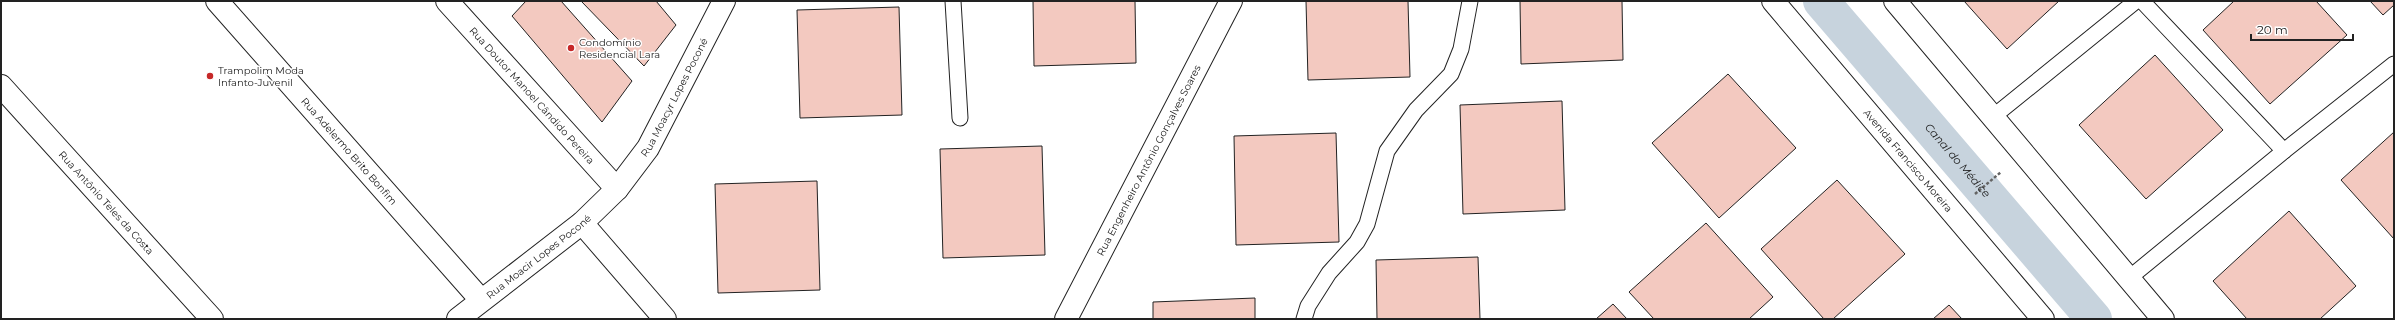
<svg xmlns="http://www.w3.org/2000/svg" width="2395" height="320" font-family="Montserrat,sans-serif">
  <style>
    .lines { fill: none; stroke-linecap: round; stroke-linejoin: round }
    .canal { stroke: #c7d3dd; stroke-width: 36 }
    .building { fill: #f3c9c0; stroke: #222 }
    .service-casing { stroke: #222; stroke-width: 17 }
    .minor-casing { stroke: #222; stroke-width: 24 }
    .tertiary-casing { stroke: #222; stroke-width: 24 }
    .path { stroke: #646464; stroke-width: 2.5; stroke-dasharray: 3 2; stroke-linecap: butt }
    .service { stroke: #fff; stroke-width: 15 }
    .minor { stroke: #fff; stroke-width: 22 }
    .tertiary { stroke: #fff; stroke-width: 22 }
    .poi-dot { fill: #c62828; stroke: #fff; stroke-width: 1.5 }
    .labels { text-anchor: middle; stroke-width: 3; stroke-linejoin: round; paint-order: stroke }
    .poi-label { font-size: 10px; fill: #222; stroke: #fff; text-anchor: start }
    .street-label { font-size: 10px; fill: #222; stroke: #fff }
    .water-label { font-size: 11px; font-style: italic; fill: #222; stroke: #fff }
  </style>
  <rect width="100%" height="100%" fill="#fff"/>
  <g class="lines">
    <path class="canal" id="s1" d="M1821 1 2094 319"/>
  </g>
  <g class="building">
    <path d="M526 1H561L632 81 602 122 512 16Z"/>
    <path d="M581 1H656L676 25 644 66Z"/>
    <path d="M1033 1H1135L1136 63 1034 66Z"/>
    <path d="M1306 1H1408L1410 77 1308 80Z"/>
    <path d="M1520 1H1622L1623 60 1521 64Z"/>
    <path d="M1964 1H2059L2007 49Z"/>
    <path d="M2234 1H2316L2347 35 2270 104 2203 30Z"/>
    <path d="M2370 1H2394V5L2383 15Z"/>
    <path d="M899 7 902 115 800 118 797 10Z"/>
    <path d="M2155 55 2223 130 2146 199 2079 125Z"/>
    <path d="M1728 74 1796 148 1719 218 1652 143Z"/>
    <path d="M1562 101 1565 210 1463 214 1460 105Z"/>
    <path d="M2394 132V239L2341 180Z"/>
    <path d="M1336 133 1339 242 1236 245 1234 136Z"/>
    <path d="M1042 146 1045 255 943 258 940 149Z"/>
    <path d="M1837 180 1905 254 1833 319H1824L1761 249Z"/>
    <path d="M817 181 820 290 718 293 715 184Z"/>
    <path d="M2289 211 2356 286 2320 319H2247L2213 281Z"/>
    <path d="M1706 223 1773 297 1749 319H1654L1629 292Z"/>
    <path d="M1478 257 1480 319H1377L1376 260Z"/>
    <path d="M1255 298V319H1153V302Z"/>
    <path d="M1613 304 1627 319H1596Z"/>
    <path d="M1949 305 1962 319H1933Z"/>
  </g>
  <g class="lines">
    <g class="service-casing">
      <g id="service">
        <path d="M953 1 960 118"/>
        <path d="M2142 1 2284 151"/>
        <path d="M1994 116 2136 1"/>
        <path d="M2128 279 2284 151 2394 64"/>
        <path d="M1304 319 1308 306 1329 273 1357 242 1367 224 1387 151 1416 110 1451 74 1461 49 1470 1"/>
      </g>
    </g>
    <g class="minor-casing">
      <g id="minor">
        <path id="s2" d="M217 1 481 300"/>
        <path id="s3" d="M447 1 617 189"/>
        <path id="s4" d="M1 86 212 319"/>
        <path d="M582 223 665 319"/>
        <path id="s5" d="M458 319 582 223 617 189 648 148 724 1"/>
      </g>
    </g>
    <g class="tertiary-casing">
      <g id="tertiary">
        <path id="s6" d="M1773 1 2043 319"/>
        <path d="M1895 1 2163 319"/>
        <path id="s7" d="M1066 319 1231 1"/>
      </g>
    </g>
    <path class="path" d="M1975 194 2001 172"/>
    <use href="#service" class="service"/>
    <use href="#minor" class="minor"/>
    <use href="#tertiary" class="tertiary"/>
  </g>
  <g class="poi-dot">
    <circle cx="571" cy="48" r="4"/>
    <circle cx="210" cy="76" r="4"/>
  </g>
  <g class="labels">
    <g class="poi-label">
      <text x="579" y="46">Condomínio<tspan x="579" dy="12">Residencial Lara</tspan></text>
      <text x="218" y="74">Trampolim Moda<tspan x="218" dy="12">Infanto-Juvenil</tspan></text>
    </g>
    <g class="street-label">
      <text dy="4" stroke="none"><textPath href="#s3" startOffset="127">Rua Doutor Manoel Cândido Pereira</textPath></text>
      <text dy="4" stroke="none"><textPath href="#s5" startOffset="314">Rua Moacyr Lopes Poconé</textPath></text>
      <text dy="4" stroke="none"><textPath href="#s2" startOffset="200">Rua Adelermo Brito Bonfim</textPath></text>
      <text dy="4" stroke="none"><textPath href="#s7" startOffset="179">Rua Engenheiro Antônio Gonçalves Soares</textPath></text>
      <text dy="4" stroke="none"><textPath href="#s6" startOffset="209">Avenida Francisco Moreira</textPath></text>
      <text dy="4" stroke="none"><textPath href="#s4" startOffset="157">Rua Antônio Teles da Costa</textPath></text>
      <text dy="4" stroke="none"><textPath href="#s5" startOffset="102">Rua Moacir Lopes Poconé</textPath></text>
    </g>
    <g class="water-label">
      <text dy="4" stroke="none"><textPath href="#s1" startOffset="210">Canal do Médice</textPath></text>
    </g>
  </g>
  <rect width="2395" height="320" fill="none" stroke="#222222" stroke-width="4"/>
  <path d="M2251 34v6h102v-6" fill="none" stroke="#222222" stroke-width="2"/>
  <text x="2257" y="34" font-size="12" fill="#222222" stroke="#ffffff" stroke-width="3" paint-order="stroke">20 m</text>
</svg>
